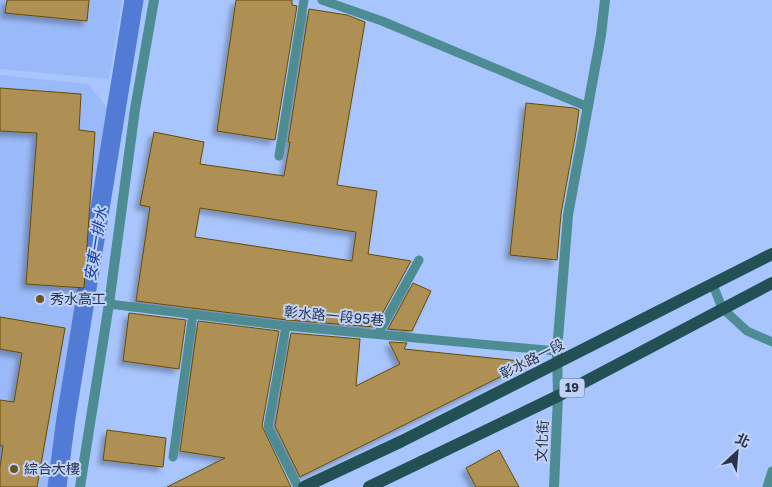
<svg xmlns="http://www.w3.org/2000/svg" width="772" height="487" font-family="'Golos Text','Noto Sans TC',sans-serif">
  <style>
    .built { fill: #9ab9f8 }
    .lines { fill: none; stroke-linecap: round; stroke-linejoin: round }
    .canal { stroke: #527bd6; stroke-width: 19 }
    .building { fill: #ae9054; stroke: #664b02; fill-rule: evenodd; filter: url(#shadow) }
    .lane { stroke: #4c8c92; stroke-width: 9 }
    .street { stroke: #4c8c92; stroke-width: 10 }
    .primary { stroke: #225054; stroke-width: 12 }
    .poi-dot { fill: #6b5424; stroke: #c0d2f5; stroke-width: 2 }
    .labels { text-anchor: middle; stroke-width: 4; stroke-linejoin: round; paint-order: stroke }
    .shield { fill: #c0d2f5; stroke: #57647f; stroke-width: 1 }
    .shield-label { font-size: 12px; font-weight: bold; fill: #2a354c }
    .poi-label { font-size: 14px; fill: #2a354c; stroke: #c0d2f5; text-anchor: start }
    .street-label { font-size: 14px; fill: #2a354c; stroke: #c0d2f5 }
    .water-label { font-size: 15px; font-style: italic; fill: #133ba5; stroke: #c0d2f5 }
  </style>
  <defs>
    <filter id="shadow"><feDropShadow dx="-4.5" dy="4.5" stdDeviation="2.5" flood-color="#0004"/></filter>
  </defs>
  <rect width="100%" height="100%" fill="#a8c5fe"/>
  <g class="built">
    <path d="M0 0H122L109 79 0 69Z"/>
    <path d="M0 75 88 84 110 111 50 487H0Z"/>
  </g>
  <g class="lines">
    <path class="canal" d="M57 487 66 418 134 0"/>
  </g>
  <g class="building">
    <path d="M7 0H89L87 21 5 13Z"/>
    <path d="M236 0H292V5L297 6 275 140 217 131Z"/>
    <path d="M309 9 347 15 365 22 337 185 377 191 368 254 411 261 375 327 287 320 136 301 150 207 140 205 154 132 204 142 200 164 284 176 290 142H288ZM200 208 356 232 352 261 195 237Z"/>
    <path d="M0 88 81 94 79 130 95 132 84 288 26 284 37 133 0 131Z"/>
    <path d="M526 103 574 108 579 110 576 132 561 214 557 260 510 255Z"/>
    <path d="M413 283 431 291 412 331 388 329Z"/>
    <path d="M129 313 186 320 179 369 123 361Z"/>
    <path d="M0 317 65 328 37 487H0V467L3 446 0 445V400L14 402 22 353 0 349Z"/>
    <path d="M198 321 279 331 262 426 291 487H167L225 458 180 451Z"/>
    <path d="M291 333 360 339 356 386 400 364 389 342 407 343 404 349 530 362 300 477 275 426Z"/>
    <path d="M107 430 166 438 163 467 103 460Z"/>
    <path d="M499 450 519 487H476L466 468Z"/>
  </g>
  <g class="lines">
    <g class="lane">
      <path d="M322 0 382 21 588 107"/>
      <path d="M279 156 304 0"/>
      <path d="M713 285 722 308 747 331 772 342"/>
      <path d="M109 304 286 326 557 351"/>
      <path d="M286 326 268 427 298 487"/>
      <path d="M378 334 419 260"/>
      <path d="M173 457 193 314"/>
      <path d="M767 487 772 471"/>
    </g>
    <g class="street">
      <path d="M80 487 109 304 135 109 154 0"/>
      <path d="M554 487 558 396 557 351 568 215 601 35 605 0"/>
    </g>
    <g class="primary">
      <path d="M304 487 402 441 772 254"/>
      <path d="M369 487 558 396 772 283"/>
    </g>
  </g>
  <g class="poi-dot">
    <circle cx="40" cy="299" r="5"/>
    <circle cx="14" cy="469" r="5"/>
  </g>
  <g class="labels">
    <rect class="shield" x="559.5" y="378.5" width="25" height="19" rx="4"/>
    <g class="shield-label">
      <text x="572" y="392">19</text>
    </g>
    <g class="poi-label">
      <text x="50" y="304">秀水高工</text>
      <text x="24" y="474">綜合大樓</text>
    </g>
    <g class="street-label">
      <text transform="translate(334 316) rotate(5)" y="5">彰水路一段95巷</text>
      <text transform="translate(532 359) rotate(-27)" y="5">彰水路一段</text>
      <text transform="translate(542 441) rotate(-87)" y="5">文化街</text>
    </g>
    <g class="water-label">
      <text transform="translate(96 244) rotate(-81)" y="5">安東一排水</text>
    </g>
  </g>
  <g transform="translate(737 452) rotate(26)" stroke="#c0d2f5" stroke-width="4" paint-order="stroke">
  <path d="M0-4L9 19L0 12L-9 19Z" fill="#2a354c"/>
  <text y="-8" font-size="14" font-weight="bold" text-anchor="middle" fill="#2a354c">北</text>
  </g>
</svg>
